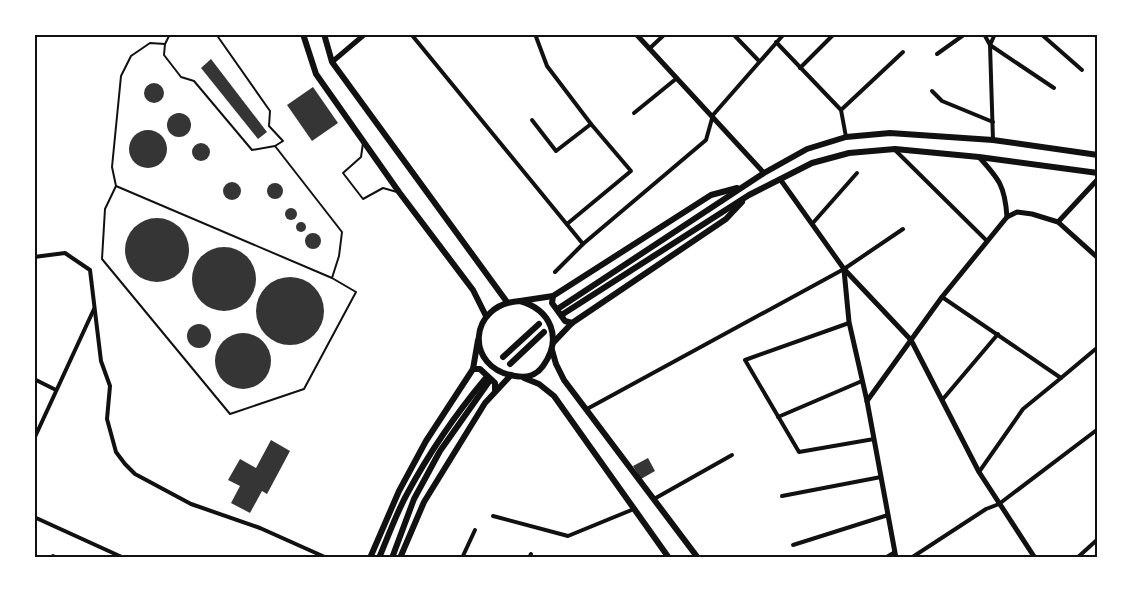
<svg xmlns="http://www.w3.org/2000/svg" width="1132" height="592" font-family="'Space Grotesk',sans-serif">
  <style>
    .building { fill: #353535 }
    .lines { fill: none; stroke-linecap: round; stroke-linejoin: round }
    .service { stroke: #111; stroke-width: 2 }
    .minor { stroke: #111; stroke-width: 4 }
    .tertiary { stroke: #111; stroke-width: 5 }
    .secondary { stroke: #111; stroke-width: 5 }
    .primary { stroke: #111; stroke-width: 6 }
    .neatline { fill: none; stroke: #111; stroke-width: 2 }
  </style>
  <rect width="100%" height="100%" fill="#fff"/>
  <g class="building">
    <path d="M211 59 267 132 258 139 201 68Z"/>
    <circle cx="154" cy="93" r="10"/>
    <path d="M313 87 338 123 312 141 287 105Z"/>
    <circle cx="179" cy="125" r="12"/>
    <circle cx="148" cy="149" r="19"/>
    <circle cx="201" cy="152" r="9"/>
    <circle cx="232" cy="191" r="9"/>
    <circle cx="275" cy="191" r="8"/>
    <circle cx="291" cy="214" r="6"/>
    <circle cx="157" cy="250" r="32"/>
    <circle cx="301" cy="227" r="5"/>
    <circle cx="313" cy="241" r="8"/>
    <circle cx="224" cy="279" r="32"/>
    <circle cx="290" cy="311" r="34"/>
    <circle cx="199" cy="336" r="12"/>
    <circle cx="243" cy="361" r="28"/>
    <path d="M271 440 290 451 267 494 262 491 250 513 231 503 240 486 228 480 240 459 256 468Z"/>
    <path d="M648 458 655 471 641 479 633 466Z"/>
  </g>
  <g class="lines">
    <g class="service">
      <path d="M170 34 165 44 164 55 181 77 194 81 252 150 275 146 283 141 269 126 270 111 216 34"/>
      <path d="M363 143 361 157 343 173 363 199 383 188 397 192"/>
      <path d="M275 146 342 232 339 256 332 278 356 292 304 389 230 414 102 259 105 209 116 186 332 278"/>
      <path d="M116 186 112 167 121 76 131 56 150 43 165 44"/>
    </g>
    <g class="minor">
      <path d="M411 34 583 244"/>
      <path d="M535 34 547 66 591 124 631 171 567 224"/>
      <path d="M733 34 759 61"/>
      <path d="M984 34 990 45 1054 88"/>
      <path d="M1041 34 1082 70"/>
      <path d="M1095 34 1098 37"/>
      <path d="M776 42 841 110 846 137"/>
      <path d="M649 49 665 34"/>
      <path d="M937 54 965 34"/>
      <path d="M800 68 834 34"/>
      <path d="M932 91 942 101 993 122"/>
      <path d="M841 110 903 52"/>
      <path d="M634 113 677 78"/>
      <path d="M532 120 556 151 591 124"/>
      <path d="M993 140 990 45 995 34"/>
      <path d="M895 150 986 240"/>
      <path d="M812 224 857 173"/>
      <path d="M34 257 65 253 90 270 101 361 110 386 107 419 116 452 125 464 135 474 191 504 260 528 327 558"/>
      <path d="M555 272 583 244 706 140 713 115 784 34"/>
      <path d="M942 297 1061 378 1023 409 979 472"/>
      <path d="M849 323 745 360 799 452 874 439"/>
      <path d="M1061 378 1098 347"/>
      <path d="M34 379 56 390"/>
      <path d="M943 399 998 334"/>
      <path d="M587 409 844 269 903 229"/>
      <path d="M778 417 862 381"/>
      <path d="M34 439 94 309"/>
      <path d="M782 496 881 477"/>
      <path d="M654 499 732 455"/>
      <path d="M493 516 568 536 634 509"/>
      <path d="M34 517 124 558"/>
      <path d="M793 545 888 515"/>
      <path d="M53 558V556"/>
      <path d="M462 558 475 530"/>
      <path d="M529 558 531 554"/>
      <path d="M885 558 895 552"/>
      <path d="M911 558 986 509 999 504 1098 429"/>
      <path d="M1077 558 1098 539"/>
    </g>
    <g class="tertiary">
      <path d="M780 179 844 269 911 340 979 472 1035 558"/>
      <path d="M1007 217 1017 212 1032 214 1058 222 1098 258"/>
      <path d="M1058 222 1098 179"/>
      <path d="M844 270 849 322 867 401 896 558"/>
      <path d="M867 401 942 297 1007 217C1005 186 999 179 979 157"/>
    </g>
    <g class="secondary">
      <path d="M636 34 764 173"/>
      <path d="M332 62 365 34"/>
    </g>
    <g class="primary">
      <path d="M303 34 316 74 399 192 473 290 486 316"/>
      <path d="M324 34 332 62 507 302"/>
      <path d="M553 296 552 303 565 321 572 323"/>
      <path d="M520 301 553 296 711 195 737 188"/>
      <path d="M520 301C551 310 563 338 543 366 536 376 527 378 515 376 464 368 468 304 520 301Z"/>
      <path d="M559 308 764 173 807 149 846 137 890 133 993 140 1098 155"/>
      <path d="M563 314 749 195 812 163 849 153 895 149 979 157 1098 173"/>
      <path d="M553 343 572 323 726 219 742 202"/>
      <path d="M552 350 556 364 564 380 698 558"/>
      <path d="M503 357 539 324"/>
      <path d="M510 364 544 332"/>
      <path d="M473 369H480L495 383V390"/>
      <path d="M524 378 539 384 554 396 669 558"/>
      <path d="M370 558 399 491 426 441 473 369 478 340"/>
      <path d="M379 558C388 537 396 514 407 494 429 453 455 415 485 379"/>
      <path d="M392 558 414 499 440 451 488 383"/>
      <path d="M400 558 424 502 485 403 511 375"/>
    </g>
  </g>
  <rect width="1132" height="592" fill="none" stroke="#ffffff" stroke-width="72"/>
  <rect x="36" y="36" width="1060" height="520" class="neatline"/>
</svg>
